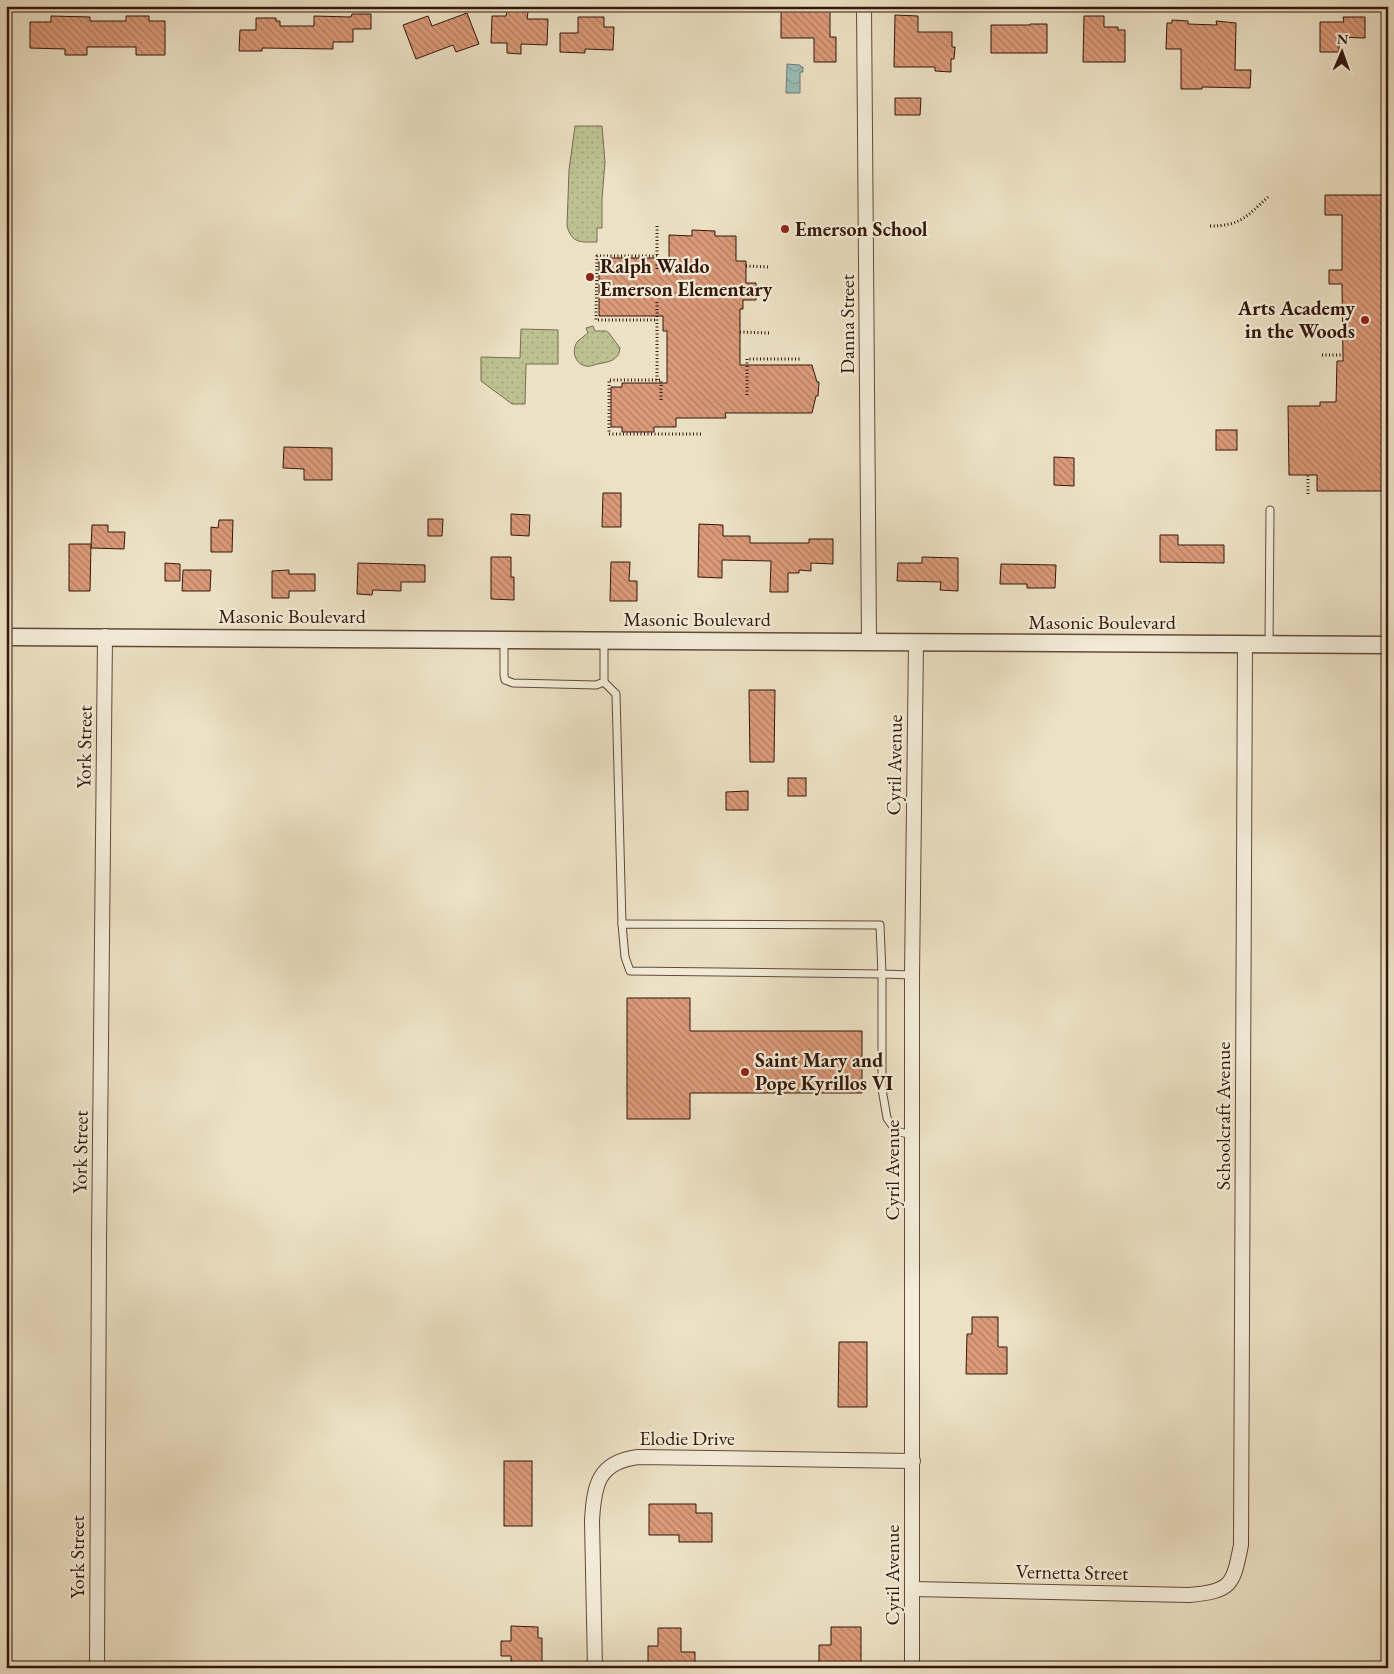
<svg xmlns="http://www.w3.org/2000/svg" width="1394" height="1674" font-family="'EB Garamond',serif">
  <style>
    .park { fill: url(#park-dots); stroke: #786c4e }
    .water { fill: url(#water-waves); stroke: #707b72 }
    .building { fill: url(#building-back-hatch); stroke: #33170a }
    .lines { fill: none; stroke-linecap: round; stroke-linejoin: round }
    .service-casing { stroke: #614a38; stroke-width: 9 }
    .minor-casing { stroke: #614a38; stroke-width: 16 }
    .tertiary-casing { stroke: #614a38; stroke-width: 19 }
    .path { stroke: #33170a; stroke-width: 3; stroke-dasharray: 1 2.5; stroke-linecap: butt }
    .service { stroke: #f3ecd9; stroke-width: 7 }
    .minor { stroke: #f3ecd9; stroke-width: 14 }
    .tertiary { stroke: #f3ecd9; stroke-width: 16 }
    .poi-dot { fill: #8f2418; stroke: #f3ecd9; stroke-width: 2 }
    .labels { text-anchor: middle; stroke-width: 4.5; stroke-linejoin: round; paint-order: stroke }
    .poi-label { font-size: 20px; font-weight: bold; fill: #33170a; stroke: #f3ecd9; text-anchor: start }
    .street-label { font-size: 20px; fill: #33170a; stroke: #f3ecd9 }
  </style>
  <defs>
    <pattern id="park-dots" width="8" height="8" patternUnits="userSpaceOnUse" patternTransform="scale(1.25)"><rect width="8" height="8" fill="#bdc191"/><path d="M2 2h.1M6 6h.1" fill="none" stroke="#a3a57c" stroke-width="1.8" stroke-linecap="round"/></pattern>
    <pattern id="water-waves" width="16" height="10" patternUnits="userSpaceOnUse" patternTransform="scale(1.25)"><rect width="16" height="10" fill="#99bdb8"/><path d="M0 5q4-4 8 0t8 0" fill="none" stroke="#84a29d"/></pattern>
    <pattern id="building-back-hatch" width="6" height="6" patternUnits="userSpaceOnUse" patternTransform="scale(1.25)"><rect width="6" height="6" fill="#db9a79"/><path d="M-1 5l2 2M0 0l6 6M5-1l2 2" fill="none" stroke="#b27d61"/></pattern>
  </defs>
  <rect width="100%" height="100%" fill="#ece1c4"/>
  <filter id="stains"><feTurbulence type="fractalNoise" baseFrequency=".004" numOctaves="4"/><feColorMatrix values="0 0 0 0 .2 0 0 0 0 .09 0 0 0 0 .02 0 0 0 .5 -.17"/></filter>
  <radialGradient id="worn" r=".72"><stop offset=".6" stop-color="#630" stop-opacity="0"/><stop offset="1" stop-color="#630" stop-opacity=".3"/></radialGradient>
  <g class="park">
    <path d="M575 126H602L605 162 602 199V228H597V242C581 242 572 244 567 226L569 170Z"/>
    <path d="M593 326 595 331H606L609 333 620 348C619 361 608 362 597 364 594 365 589 367 586 366 574 364 571 349 578 341 581 338 585 336 588 333L586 328Z"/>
    <path d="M521 329 558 330V364H526L525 404H512L481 381V357L520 358Z"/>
  </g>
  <path class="water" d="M787 64 800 65 801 67H803V72H800V93H786Z"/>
  <g class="building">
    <path d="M799 7 830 9V37H836V62H814V38H781V11H799Z"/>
    <path d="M507 11 528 12 527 19H548L547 45 521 44V54L507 53V43H491L492 16H506Z"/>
    <path d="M467 13 479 44 456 52 453 45 416 59 403 25 428 16 432 26Z"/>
    <path d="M352 14H371V29H353V42H333V49L262 48V51H239L240 30H256V18H276V21H280V26H314V16L351 17Z"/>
    <path d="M895 15 918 16V32H952V47H955L954 59H951V72L935 71V67H894Z"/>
    <path d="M51 16 90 17V21H126V16H149V21H165V55H136V47H87V55H65V49L30 48V22H51Z"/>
    <path d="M1084 16H1104V27H1118V30H1125V62H1083Z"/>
    <path d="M578 17H604V27H614L613 50 585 49V53L560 52V33H578Z"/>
    <path d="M1343 17H1365V38L1339 37V52H1320V22H1344Z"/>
    <path d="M1172 20 1188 21V24L1217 25 1216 21 1236 23 1235 70H1251L1250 88 1202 87V89H1181V49H1166L1167 23H1172Z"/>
    <path d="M1030 24H1047V53H991V25H1030Z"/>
    <path d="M895 98H921L920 115H895Z"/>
    <path d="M1325 195H1388V491H1317V475H1289L1288 406H1320V402H1336L1337 361H1343L1342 284H1329V270H1342V215H1325Z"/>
    <path d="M692 230 715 231V236H736V261H746V283H756V300H743V309H740V365H812L817 382H819L818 396H816L812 413H725L726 418H676V427H654V432H622V427H611V387H622V383H667V331H663V316H599V258H669V235L692 236Z"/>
    <rect x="1216" y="430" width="21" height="20"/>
    <path d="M284 447 332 448V480H304V469L283 468Z"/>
    <path d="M1054 457 1074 458V486L1054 485Z"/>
    <path d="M603 493H621V527H602Z"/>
    <path d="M511 514 530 515 529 536 511 535Z"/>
    <path d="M428 519H443L442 536H428Z"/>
    <path d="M219 520H233L232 552H211V527L218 528Z"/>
    <path d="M699 524 723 525V536H750V543H809V539H833V564L811 563V571L799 570V573H788V592H770L771 561 722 560V578L698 577Z"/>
    <path d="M92 525H108V532H125L124 549 91 548Z"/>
    <path d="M1160 535H1178V545H1224V563L1160 562Z"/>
    <path d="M69 544H91L90 591H69Z"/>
    <path d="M491 557H511V577H514V600L491 599Z"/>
    <path d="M922 557 958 558V591L940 590 941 582 897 581 898 563H922Z"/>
    <path d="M611 562H630L629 581H637V601H610Z"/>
    <path d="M165 563 180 564V581H165Z"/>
    <path d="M358 563 425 565V582H401V591L373 590 372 595 357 594Z"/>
    <path d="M1001 564 1056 565 1055 588H1027V584H1000Z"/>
    <path d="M183 570H211L210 591H182Z"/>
    <path d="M289 570V574H315V591H289V598H272V571Z"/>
    <path d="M749 690H775L774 762H750Z"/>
    <rect x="788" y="778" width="18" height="18"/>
    <path d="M748 791V810H726V792Z"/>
    <path d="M627 998H690V1031H862V1093H690V1119H627Z"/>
    <path d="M972 1317H998V1347H1007V1374H966L967 1334H972Z"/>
    <path d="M839 1342H867V1407H838Z"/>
    <rect x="504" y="1461" width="28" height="65"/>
    <path d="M649 1504H696V1513H712V1542H679V1535H649Z"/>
    <path d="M511 1626 538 1627V1638H542V1665H532V1668H511V1656H501V1641H511Z"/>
    <path d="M831 1627H861V1668H833V1663H819V1645H831Z"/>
    <path d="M658 1628H681V1652H695V1668H648V1646H658Z"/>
  </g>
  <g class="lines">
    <g class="service-casing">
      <g id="service">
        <path d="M504 639V675L505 680 513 683 596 685 604 682V641"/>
        <path d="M1269 644 1270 510"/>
        <path d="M604 682 616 694 622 924"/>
        <path d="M912 975 882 974 630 971 625 957 622 924 880 925 882 974V1089L887 1118 896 1131 912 1135"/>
      </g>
    </g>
    <g class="minor-casing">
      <g id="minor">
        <path d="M864 6 869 642"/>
        <path d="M912 1589 1189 1595C1232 1591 1233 1585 1241 1545L1245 644"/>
        <path d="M97 1668 99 1244 105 636"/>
        <path d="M595 1668 592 1521C594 1485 598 1462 638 1457L913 1461"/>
        <path d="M912 1668V975L916 642"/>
      </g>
    </g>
    <g class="tertiary-casing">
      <path id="tertiary" d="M6 637 1388 645"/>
    </g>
    <g class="path">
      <path d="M657 226V271"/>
      <path d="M1210 226C1241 226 1247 216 1268 197"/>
      <path d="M657 256H597L596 320H657"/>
      <path d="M746 266 769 267"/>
      <path d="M756 287 773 288"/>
      <path d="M657 302V380"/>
      <path d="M740 332 769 333"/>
      <path d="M1322 355H1343"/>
      <path d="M747 395V359H802"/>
      <path d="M661 400V380H609V434H701"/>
      <path d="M1308 494V475"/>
    </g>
    <use href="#service" class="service"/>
    <use href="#minor" class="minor"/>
    <use href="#tertiary" class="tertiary"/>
  </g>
  <g class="poi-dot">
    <circle cx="785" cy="229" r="5"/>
    <circle cx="590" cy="277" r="5"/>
    <circle cx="1365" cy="320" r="5"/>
    <circle cx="745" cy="1072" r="5"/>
  </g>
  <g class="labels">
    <g class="poi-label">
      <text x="795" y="236">Emerson School</text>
      <text x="600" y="273">Ralph Waldo<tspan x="600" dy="23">Emerson Elementary</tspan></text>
      <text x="1355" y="315" text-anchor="end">Arts Academy<tspan x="1355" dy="23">in the Woods</tspan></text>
      <text x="755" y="1067">Saint Mary and<tspan x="755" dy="23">Pope Kyrillos VI</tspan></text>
    </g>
    <g class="street-label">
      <text transform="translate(847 324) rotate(-90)" y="7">Danna Street</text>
      <text x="292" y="623">Masonic Boulevard</text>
      <text x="697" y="626">Masonic Boulevard</text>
      <text x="1102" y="629">Masonic Boulevard</text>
      <text transform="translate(84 747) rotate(-89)" y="7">York Street</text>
      <text transform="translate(894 765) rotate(-89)" y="7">Cyril Avenue</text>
      <text transform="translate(1223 1116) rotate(-90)" y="7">Schoolcraft Avenue</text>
      <text transform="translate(80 1152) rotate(-89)" y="7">York Street</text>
      <text transform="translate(892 1170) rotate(-90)" y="7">Cyril Avenue</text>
      <text x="687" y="1445">Elodie Drive</text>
      <text transform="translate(77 1557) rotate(-90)" y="7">York Street</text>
      <text transform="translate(1072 1572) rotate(1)" y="7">Vernetta Street</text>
      <text transform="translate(892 1575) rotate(-90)" y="7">Cyril Avenue</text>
    </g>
  </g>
  <rect width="1394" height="1674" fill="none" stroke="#ece1c4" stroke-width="25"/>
  <rect x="8" y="8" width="1379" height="1659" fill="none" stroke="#33170a" stroke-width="2.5"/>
  <rect x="12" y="12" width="1369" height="1649" fill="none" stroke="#33170a"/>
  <g transform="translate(1342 52) rotate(2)" stroke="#f3ecd9" stroke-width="4" paint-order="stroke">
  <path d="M0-4L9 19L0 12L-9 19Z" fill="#33170a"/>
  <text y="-8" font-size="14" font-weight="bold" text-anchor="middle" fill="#33170a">N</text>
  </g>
  <rect width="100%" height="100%" filter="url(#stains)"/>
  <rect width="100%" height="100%" fill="url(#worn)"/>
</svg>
